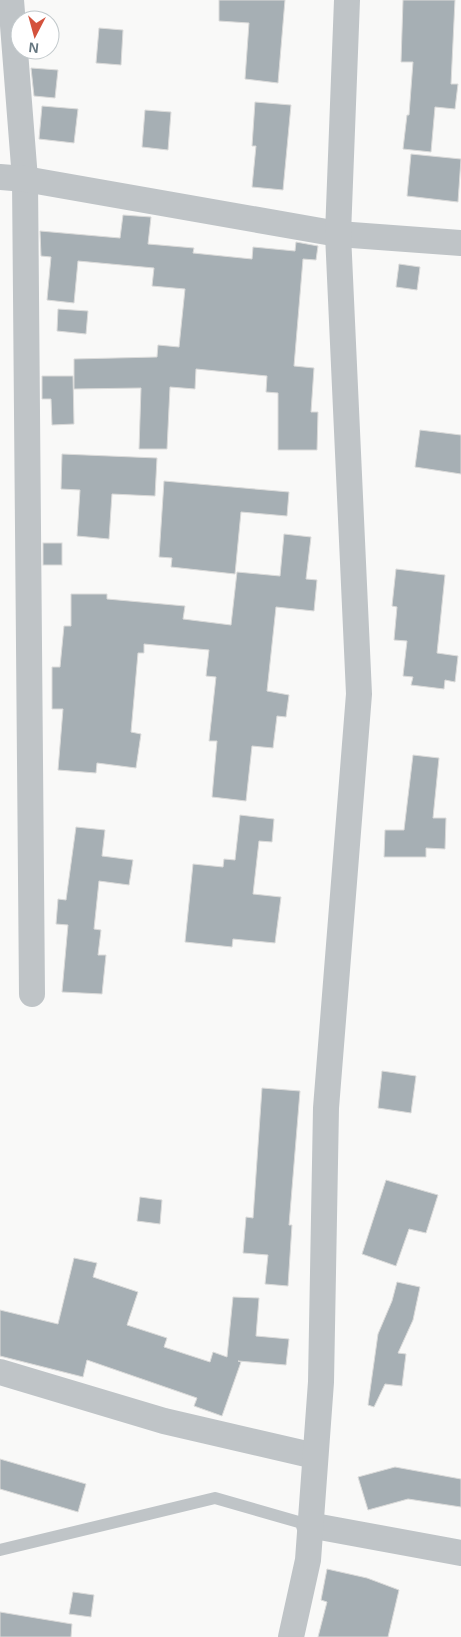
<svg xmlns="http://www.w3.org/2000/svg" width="461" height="1637" font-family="Arial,sans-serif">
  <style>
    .building { fill: #a6afb4; stroke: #dbdbda }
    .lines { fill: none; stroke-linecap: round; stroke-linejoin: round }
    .service { stroke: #bfc4c7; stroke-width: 12 }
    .minor { stroke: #bfc4c7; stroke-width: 26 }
  </style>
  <rect width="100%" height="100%" fill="#f9f9f8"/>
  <g class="building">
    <path d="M219 0H285L278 83 245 79 249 23 219 21Z"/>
    <path d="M403 0H455L451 84H458L455 109 435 107 431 152 403 149 407 115H409L413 62H401Z"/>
    <path d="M99 28 123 30 121 65 96 63Z"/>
    <path d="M31 68 58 70 55 98 34 96Z"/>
    <path d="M255 102 291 105 283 190 252 187 256 146H252Z"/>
    <path d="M42 106 78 109 74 143 39 139Z"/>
    <path d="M145 110 171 112 168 150 142 147Z"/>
    <path d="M411 154 461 159 458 202 407 196Z"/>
    <path d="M123 215 151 217 148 244 194 248 193 253 252 259 253 247 295 251 296 242 318 246 316 260 303 259 294 366 314 368 311 412H318L317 450H278V393L266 392 267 376 196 369 195 389 170 387 167 449H139L141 388 74 389V359L157 357 158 345 179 347 185 289 152 286 154 268 78 261 74 303 47 300 51 257 41 256 40 231 120 238Z"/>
    <path d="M399 264 420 267 417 290 396 287Z"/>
    <path d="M58 309 88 311 86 334 57 331Z"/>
    <path d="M42 376H73L74 424 52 425 51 399H42Z"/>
    <path d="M420 430 461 435V474L415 467Z"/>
    <path d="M62 454 157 458 155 496 112 494 109 539 77 536 80 490 61 489Z"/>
    <path d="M164 481 289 492 287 516 241 512 235 574 171 567 172 558 159 557Z"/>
    <path d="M284 534 311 537 306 579 317 580 314 611 276 607 267 691 289 695 286 717 277 716 273 748 252 746 246 801 212 797 217 741H209L216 677 206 676 209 650 144 644V653H138L131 732 141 734 136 768 97 763 96 773 58 770 63 709H52V667H60L64 626H71V594H107V599L185 606 183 619 231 625 237 572 280 576Z"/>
    <rect x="43" y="543" width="19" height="22"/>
    <path d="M396 569 445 575 437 653 458 656 455 682 445 680 444 689 411 685 413 677 403 676 407 641 394 640 397 607 392 606Z"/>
    <path d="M413 755 439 758 433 818H446L445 849 426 848V857H384L385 830H404Z"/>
    <path d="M240 815 274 819 272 842 259 841 253 894 281 897 275 943 233 939 232 947 185 942 193 864 223 867 224 859 235 860Z"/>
    <path d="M76 827 105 830 102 856 133 860 129 885 99 881 94 929 101 930 98 955H106L102 994 62 992 68 925 56 924 58 899 66 900Z"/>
    <path d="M382 1071 416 1076 411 1113 378 1108Z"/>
    <path d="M262 1088 300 1091 289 1225H292L288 1286 265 1284 268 1255 243 1253 246 1217 253 1218Z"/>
    <path d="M386 1180 438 1195 426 1233 409 1229 396 1266 362 1254Z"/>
    <path d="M140 1197 162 1200 160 1224 137 1221Z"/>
    <path d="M74 1258 97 1263 93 1277 138 1292 127 1325 167 1338 164 1347 210 1362 213 1352 227 1357 233 1297 259 1298 256 1336 289 1339 286 1365 238 1361 241 1362 222 1416 194 1406 197 1398 87 1360 83 1377 0 1356V1310L58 1324Z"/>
    <path d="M397 1282 420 1287 413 1320 398 1353 406 1354 402 1386 385 1384 374 1407 368 1405 378 1334 392 1301Z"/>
    <path d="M0 1459 86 1484 78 1512 0 1489Z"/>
    <path d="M395 1467 461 1479V1507L408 1499 368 1510 358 1477Z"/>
    <path d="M327 1569 367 1578 399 1590 388 1637H318L327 1602 321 1600Z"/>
    <path d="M73 1592 94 1595 91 1617 69 1614Z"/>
    <path d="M0 1612 72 1624 71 1637H0Z"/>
  </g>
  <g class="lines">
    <path class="service" d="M0 1550 215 1498 309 1525"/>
    <g class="minor">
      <path d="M11 0 25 179 32 994"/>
      <path d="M0 177 25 179 338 234 461 243"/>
      <path d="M0 1372 164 1421 315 1456"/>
      <path d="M309 1525 461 1553"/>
      <path d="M291 1637 308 1560 321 1382 326 1108 359 694 338 234 347 0"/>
    </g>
  </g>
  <g transform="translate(35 35) rotate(186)"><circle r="24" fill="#ffffff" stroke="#c2c9cc"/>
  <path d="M0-4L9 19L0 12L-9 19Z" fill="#d4523d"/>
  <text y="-8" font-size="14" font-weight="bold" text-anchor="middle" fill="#667780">N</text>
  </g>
</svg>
